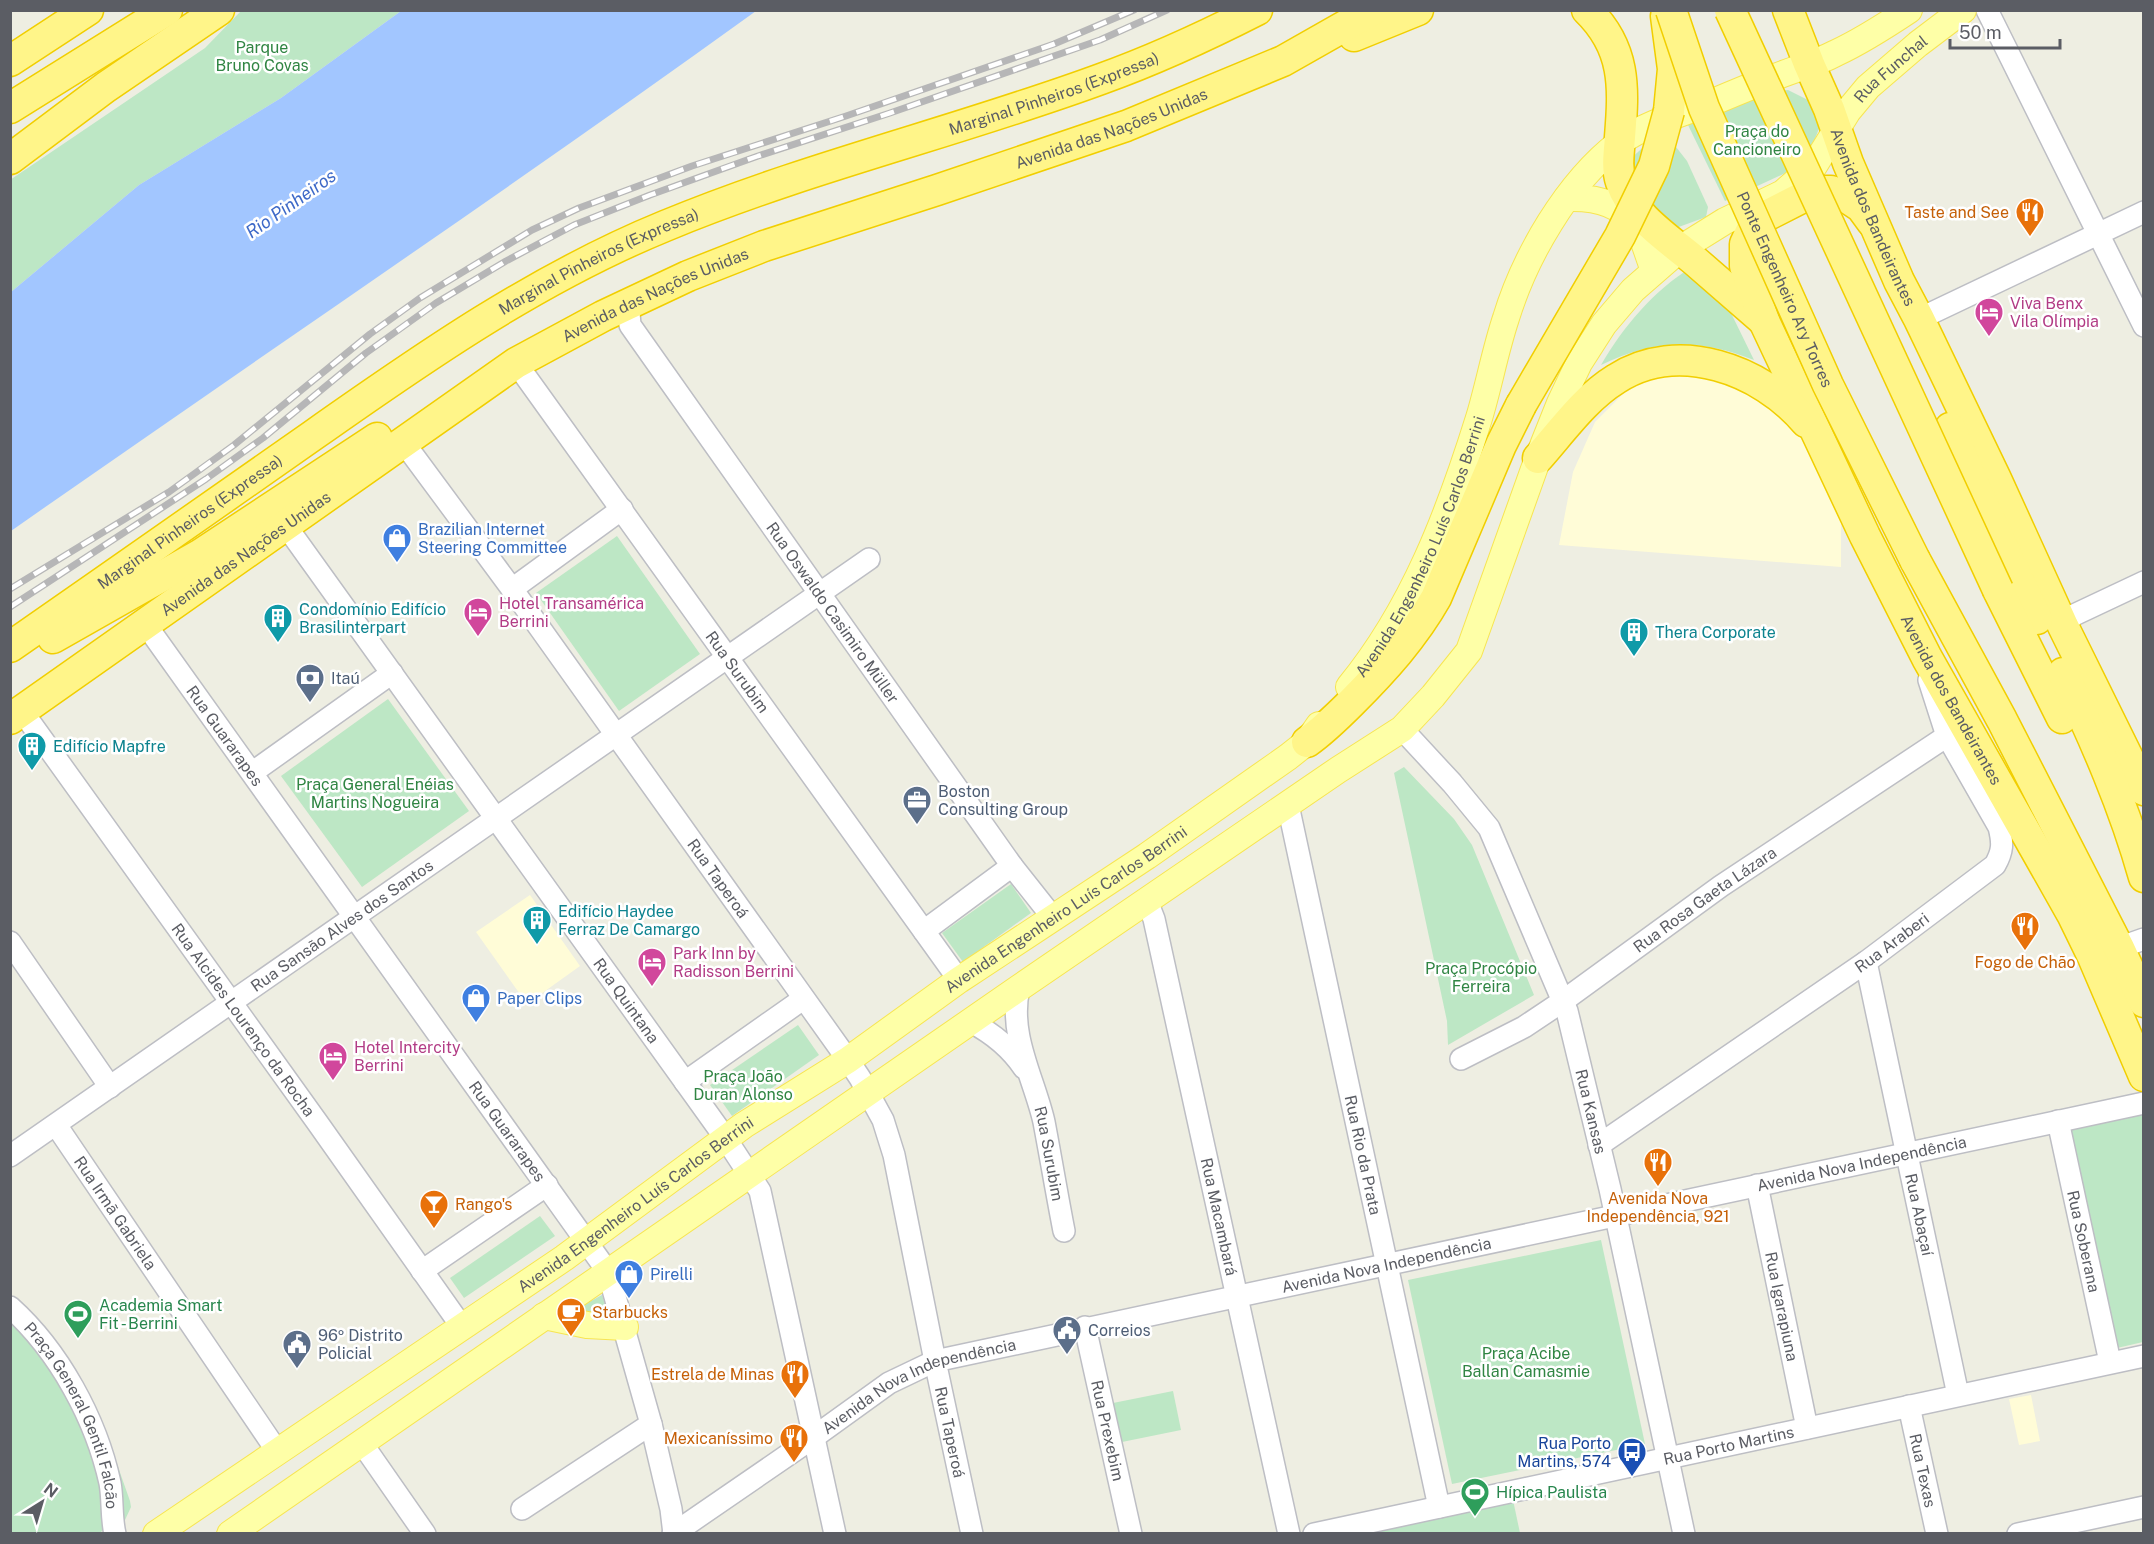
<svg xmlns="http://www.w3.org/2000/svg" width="2154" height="1544" font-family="'Public Sans',sans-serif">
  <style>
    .commercial { fill: #fffcd7 }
    .green { fill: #bde7c5 }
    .water { fill: #a2c6ff }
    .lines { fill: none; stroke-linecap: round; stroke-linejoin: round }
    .minor-casing { stroke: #bdbec4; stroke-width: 24 }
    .major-casing { stroke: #f7e552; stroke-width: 28 }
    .highway-casing { stroke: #f1ce00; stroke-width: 33 }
    .minor { stroke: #fff; stroke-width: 21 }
    .major { stroke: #feffa7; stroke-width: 26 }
    .highway { stroke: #fff589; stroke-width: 30 }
    .rail-casing { stroke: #b6b6b7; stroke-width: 7 }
    .rail { stroke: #fff; stroke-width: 4.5; stroke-dasharray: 14; stroke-linecap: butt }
    .highway-bridge-casing { stroke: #f1ce00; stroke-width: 33; stroke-linecap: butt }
    .highway-bridge { stroke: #fff589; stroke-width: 30 }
    .labels { text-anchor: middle; stroke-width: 5; stroke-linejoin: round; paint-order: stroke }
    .park-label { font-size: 16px; fill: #308543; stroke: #fff }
    .street-label { font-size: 16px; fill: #5b5d64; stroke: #fff }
    .food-label { font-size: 16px; fill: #c56008; stroke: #fff; text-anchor: end }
    .hotel-label { font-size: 16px; fill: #b23c85; stroke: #fff; text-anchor: start }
    .shop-label { font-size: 16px; fill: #366cbe; stroke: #fff; text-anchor: start }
    .culture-label { font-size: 16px; fill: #0d838f; stroke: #fff; text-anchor: start }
    .service-label { font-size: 16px; fill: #4e5e75; stroke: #fff; text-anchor: start }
    .leisure-label { font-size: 16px; fill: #27864d; stroke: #fff; text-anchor: start }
    .transit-label { font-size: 16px; fill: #164399; stroke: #fff; text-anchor: end }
    .water-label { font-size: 18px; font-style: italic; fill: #3f6ac8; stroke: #fff }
  </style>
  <rect width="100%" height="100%" fill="#eeeee2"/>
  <g class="commercial">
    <path d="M1656 372 1731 379 1796 425 1841 509V567L1559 545 1573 472 1595 422 1625 392Z"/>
    <path d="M530 895 580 966 527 1004 476 932Z"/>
    <path d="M2031 1395 2040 1441 2019 1445 2009 1399Z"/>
  </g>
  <g class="green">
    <path d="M241 11H401L281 98 139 185 11 292 10 180 205 48Z"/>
    <path d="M1788 90 1808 100 1820 126 1811 149 1790 171 1725 201 1688 125 1760 94Z"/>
    <path d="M1664 141 1676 147 1687 161 1708 207 1706 217 1676 228 1662 224 1627 162 1649 142Z"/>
    <path d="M1692 267 1730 311 1754 360C1699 338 1654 339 1601 365 1624 326 1653 291 1692 267Z"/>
    <path d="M617 536 700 654 619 711 536 593Z"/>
    <path d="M388 699 469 811 362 887 281 776Z"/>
    <path d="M1404 767 1454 819 1472 845 1534 995 1448 1045 1447 1021 1394 773Z"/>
    <path d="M1011 884 1031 913 963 962 942 933Z"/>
    <path d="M798 1025 819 1055 732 1116 710 1085Z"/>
    <path d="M2143 1112V1342L2117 1348 2069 1129Z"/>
    <path d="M540 1216 555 1236 464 1298 450 1278Z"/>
    <path d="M1601 1240 1645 1444 1452 1484 1408 1280Z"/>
    <path d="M10 1295 30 1313 111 1447 130 1501 131 1507 125 1520 104 1529 100 1533H11Z"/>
    <path d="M602 1295 611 1322 569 1313Z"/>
    <path d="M1173 1391 1181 1430 1122 1442 1113 1403Z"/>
    <path d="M1513 1500 1520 1533 1354 1534Z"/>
  </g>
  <path class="water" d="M401 11H756C511 188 259 357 11 531V292L139 185 281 98Z"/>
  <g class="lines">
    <g class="minor-casing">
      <g id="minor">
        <path d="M1987 10 2144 326"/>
        <path id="s1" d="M634 302 629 313 630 325 1012 866 1054 919"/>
        <path d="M1919 319 2144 212"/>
        <path id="s2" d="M516 363 959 980"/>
        <path id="s3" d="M404 443 512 589 848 1060 860 1078 883 1120 894 1155 935 1361 972 1534"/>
        <path id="s4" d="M286 526 726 1139 760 1191 835 1534"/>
        <path d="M512 589 622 509"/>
        <path id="s5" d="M146 625 608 1272 651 1424 671 1509 674 1534"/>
        <path d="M2063 626 2074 615 2144 582"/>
        <path id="s6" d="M22 711 317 1122 462 1327"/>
        <path id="s7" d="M1402 729 1452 783 1489 828 1567 1011 1610 1189 1684 1534"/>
        <path d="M253 772 392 673"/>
        <path id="s8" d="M1288 805 1439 1507"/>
        <path id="s9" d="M1147 901 1154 919 1289 1534"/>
        <path d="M924 931 1012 866"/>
        <path d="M10 942 110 1087"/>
        <path d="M2107 952 2144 939"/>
        <path id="s10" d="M1866 962 1958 1395"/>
        <path id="s11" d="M1019 988C1008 1035 1034 1078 1044 1122 1051 1159 1057 1195 1064 1231"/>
        <path d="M971 1022C992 1033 1010 1047 1024 1068"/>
        <path id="s12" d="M1461 1059 1524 1027 1563 1001 1721 886 1947 736"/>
        <path d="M685 1082 803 999"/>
        <path id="s13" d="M2058 1121 2110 1362"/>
        <path id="s14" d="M56 1125 277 1451"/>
        <path id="s15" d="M1599 1145 1866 962 1995 865C2003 851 2003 843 1999 827L1947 736 1929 680"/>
        <path id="s16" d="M10 1156 869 559"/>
        <path id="s17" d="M1757 1185 1807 1428"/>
        <path d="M422 1271 547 1185"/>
        <path id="s18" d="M10 1307C59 1351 96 1419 110 1483 113 1499 111 1517 115 1534"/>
        <path id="s19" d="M1085 1327 1131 1534"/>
        <path id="s20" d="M1909 1406 1937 1534"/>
        <path d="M361 1442 425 1534"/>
        <path d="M522 1509 651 1424"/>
        <path id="s21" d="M673 1534 814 1437 889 1383 935 1361 2144 1103"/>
        <path id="s22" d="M1314 1534 2144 1356"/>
        <path d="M2018 1534 2144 1507"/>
      </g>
    </g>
    <g class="major-casing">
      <g id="major">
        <path d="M1567 198C1593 197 1620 202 1636 225 1644 238 1648 256 1654 270"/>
        <path id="s23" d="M1349 687C1413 609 1449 514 1479 418 1489 385 1495 351 1506 318 1525 256 1567 183 1619 143 1643 124 1689 111 1718 100 1737 92 1756 84 1775 77 1795 69 1817 63 1836 53 1862 41 1885 26 1909 10"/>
        <path d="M544 1316 587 1325 625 1327"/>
        <path id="s24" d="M156 1534 564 1258 744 1125 848 1060 959 980 1147 856 1288 757 1307 742 1319 725"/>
        <path id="s25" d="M230 1534 1019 988 1338 770 1402 729 1433 696 1469 651 1538 458 1560 403 1579 363 1604 324 1633 290 1680 249 1725 221 1783 193 1814 166 1848 111 1868 87 1918 44 1963 10"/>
      </g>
    </g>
    <g class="highway-casing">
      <g id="highway">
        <path d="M1587 10C1626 48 1624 87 1620 137 1619 152 1616 167 1621 182 1632 216 1669 239 1695 261 1718 281 1741 301 1764 321"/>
        <path id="s26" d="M1788 10 1809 64 1829 109 1848 163 1899 281 1919 319 1996 479 2063 626 2144 790"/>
        <path d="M1666 16 1673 69 1669 111"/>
        <path d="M1354 36 1418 10"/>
        <path d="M10 61 88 10"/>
        <path d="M10 108 167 10"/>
        <path d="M10 159 106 87 219 10"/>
        <path id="s27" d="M1872 222 1861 207 1846 197 1831 191H1815L1758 220 1752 229 1745 244V266L1764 321 1865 536 1927 658 2072 914 2093 957 2144 1076"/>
        <path d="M1950 428 1978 494 2037 619"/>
        <path d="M1538 458C1562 431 1585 398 1616 379 1678 339 1761 369 1806 422"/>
        <path d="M1915 560 2002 720 2119 948 2144 1002"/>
        <path d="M1998 590 2062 718"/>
        <path d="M53 638 201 554 377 438"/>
        <path id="s28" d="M10 647C111 577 212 506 312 436 424 357 538 278 665 226 807 167 957 132 1101 79 1154 60 1206 36 1257 10"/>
        <path d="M2063 673C2095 740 2124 806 2144 877"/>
        <path id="s29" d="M10 719 516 363 603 316 688 276 764 246 937 190 1126 126 1283 61 1373 10"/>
        <path d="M1307 742C1324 730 1338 716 1352 702 1384 670 1414 637 1436 598L1501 445 1521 405"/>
      </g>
    </g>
    <use href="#minor" class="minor"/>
    <use href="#major" class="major"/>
    <use href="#highway" class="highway"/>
    <g class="rail-casing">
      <g id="rail">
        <path d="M10 589 169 492 234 445 370 334 420 298 532 230 579 208 692 166 846 116 1054 44 1134 10"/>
        <path d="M10 607 206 479 263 438 366 353 436 303 506 261 574 225 650 195 758 156 890 113 1100 40 1167 10"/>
      </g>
    </g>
    <use href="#rail" class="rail"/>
    <g class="highway-bridge-casing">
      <g id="highway-bridge">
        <path id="s30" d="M1671 10 1704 108 1828 385 1915 560"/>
        <path d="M1730 10 1998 590"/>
        <path d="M1521 405 1620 236 1654 166 1669 111"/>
      </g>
    </g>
    <use href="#highway-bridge" class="highway-bridge"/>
  </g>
  <defs>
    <g id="restaurant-pin" transform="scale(1.5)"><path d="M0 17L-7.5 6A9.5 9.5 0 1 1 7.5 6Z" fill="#e8710a" stroke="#fff"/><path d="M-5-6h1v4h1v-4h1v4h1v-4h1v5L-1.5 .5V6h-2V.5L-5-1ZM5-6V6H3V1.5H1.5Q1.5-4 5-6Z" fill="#fff"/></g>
    <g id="hotel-pin" transform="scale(1.5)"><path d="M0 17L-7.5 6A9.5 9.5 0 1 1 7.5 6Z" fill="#d1479c" stroke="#fff"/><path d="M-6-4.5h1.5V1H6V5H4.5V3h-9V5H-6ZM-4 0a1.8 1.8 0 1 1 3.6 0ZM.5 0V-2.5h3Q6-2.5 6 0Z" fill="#fff"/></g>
    <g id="shop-pin" transform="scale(1.5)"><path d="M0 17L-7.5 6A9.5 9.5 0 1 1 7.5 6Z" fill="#3f7fe0" stroke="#fff"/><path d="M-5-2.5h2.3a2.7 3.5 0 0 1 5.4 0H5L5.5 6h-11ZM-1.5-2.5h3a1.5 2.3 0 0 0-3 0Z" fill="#fff"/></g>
    <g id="building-pin" transform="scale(1.5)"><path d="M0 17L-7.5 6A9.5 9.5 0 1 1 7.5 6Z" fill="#0f9aa8" stroke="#fff"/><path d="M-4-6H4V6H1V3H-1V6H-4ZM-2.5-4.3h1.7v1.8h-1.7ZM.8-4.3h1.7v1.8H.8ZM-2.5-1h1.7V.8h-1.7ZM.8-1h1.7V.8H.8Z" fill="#fff"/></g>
    <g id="bank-pin" transform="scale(1.5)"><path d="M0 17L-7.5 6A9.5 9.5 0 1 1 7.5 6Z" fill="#5c6f8a" stroke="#fff"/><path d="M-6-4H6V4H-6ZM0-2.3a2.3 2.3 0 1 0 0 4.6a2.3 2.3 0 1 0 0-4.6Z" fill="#fff"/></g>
    <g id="office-pin" transform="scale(1.5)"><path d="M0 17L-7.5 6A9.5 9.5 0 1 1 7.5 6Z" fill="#5c6f8a" stroke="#fff"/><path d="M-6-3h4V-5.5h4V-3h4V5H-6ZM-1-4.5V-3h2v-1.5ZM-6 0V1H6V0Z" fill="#fff"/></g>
    <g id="bar-pin" transform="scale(1.5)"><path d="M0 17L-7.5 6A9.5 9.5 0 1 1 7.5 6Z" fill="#e8710a" stroke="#fff"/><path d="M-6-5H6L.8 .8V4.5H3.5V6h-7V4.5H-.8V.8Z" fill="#fff"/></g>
    <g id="cafe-pin" transform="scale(1.5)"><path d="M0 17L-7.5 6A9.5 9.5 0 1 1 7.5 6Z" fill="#e8710a" stroke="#fff"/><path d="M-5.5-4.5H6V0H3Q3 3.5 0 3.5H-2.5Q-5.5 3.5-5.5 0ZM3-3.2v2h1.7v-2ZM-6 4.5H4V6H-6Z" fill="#fff"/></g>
    <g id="stadium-pin" transform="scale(1.5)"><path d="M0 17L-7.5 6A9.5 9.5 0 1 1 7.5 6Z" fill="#2e9e5b" stroke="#fff"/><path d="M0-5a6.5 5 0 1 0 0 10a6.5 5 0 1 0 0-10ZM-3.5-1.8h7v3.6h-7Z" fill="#fff"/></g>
    <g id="civic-pin" transform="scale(1.5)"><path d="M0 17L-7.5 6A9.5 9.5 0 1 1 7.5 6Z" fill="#5c6f8a" stroke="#fff"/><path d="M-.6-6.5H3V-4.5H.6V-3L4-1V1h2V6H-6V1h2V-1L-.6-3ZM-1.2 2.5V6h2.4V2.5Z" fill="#fff"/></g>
    <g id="bus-pin" transform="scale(1.5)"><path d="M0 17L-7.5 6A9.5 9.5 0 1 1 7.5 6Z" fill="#1a4fb4" stroke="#fff"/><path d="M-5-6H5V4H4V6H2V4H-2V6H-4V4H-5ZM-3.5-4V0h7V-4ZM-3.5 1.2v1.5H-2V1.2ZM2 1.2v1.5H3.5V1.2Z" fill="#fff"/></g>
  </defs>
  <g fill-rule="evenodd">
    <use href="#restaurant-pin" x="2030" y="212"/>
    <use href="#hotel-pin" x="1989" y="312"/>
    <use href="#shop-pin" x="397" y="538"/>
    <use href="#hotel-pin" x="478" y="612"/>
    <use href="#building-pin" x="278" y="618"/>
    <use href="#building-pin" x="1634" y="632"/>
    <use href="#bank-pin" x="310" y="678"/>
    <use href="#building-pin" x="32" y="746"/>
    <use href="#office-pin" x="917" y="800"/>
    <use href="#building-pin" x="537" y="920"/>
    <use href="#restaurant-pin" x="2025" y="926"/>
    <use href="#hotel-pin" x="652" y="962"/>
    <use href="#shop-pin" x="476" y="998"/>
    <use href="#hotel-pin" x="333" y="1056"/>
    <use href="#restaurant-pin" x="1658" y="1162"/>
    <use href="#bar-pin" x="434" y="1204"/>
    <use href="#shop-pin" x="629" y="1274"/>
    <use href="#cafe-pin" x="571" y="1312"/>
    <use href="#stadium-pin" x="78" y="1314"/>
    <use href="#civic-pin" x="1067" y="1330"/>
    <use href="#civic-pin" x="297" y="1344"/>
    <use href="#restaurant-pin" x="795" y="1374"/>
    <use href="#restaurant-pin" x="794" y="1438"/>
    <use href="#bus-pin" x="1632" y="1452"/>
    <use href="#stadium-pin" x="1475" y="1492"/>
  </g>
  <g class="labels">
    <g class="park-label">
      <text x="262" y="53">Parque<tspan x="262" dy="18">Bruno Covas</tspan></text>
      <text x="1757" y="137">Praça do<tspan x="1757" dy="18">Cancioneiro</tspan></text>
      <text x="375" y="790">Praça General Enéias<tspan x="375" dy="18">Martins Nogueira</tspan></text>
      <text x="1481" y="974">Praça Procópio<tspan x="1481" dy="18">Ferreira</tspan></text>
      <text x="743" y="1082">Praça João<tspan x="743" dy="18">Duran Alonso</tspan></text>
      <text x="1526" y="1359">Praça Acibe<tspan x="1526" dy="18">Ballan Camasmie</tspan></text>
    </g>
    <g class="street-label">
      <text dy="6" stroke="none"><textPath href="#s25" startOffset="2270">Rua Funchal</textPath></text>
      <text dy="6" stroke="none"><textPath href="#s28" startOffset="1191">Marginal Pinheiros (Expressa)</textPath></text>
      <text dy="6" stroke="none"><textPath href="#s29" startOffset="1260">Avenida das Nações Unidas</textPath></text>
      <text dy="6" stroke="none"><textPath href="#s26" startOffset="224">Avenida dos Bandeirantes</textPath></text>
      <text dy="6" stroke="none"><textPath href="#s28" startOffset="705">Marginal Pinheiros (Expressa)</textPath></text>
      <text dy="6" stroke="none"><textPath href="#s30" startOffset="302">Ponte Engenheiro Ary Torres</textPath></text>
      <text dy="6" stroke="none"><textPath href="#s29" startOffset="774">Avenida das Nações Unidas</textPath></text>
      <text dy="6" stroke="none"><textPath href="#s28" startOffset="219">Marginal Pinheiros (Expressa)</textPath></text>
      <text dy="6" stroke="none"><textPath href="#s23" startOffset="159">Avenida Engenheiro Luís Carlos Berrini</textPath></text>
      <text dy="6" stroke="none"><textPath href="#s29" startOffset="288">Avenida das Nações Unidas</textPath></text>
      <text dy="6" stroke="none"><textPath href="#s1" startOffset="376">Rua Oswaldo Casimiro Müller</textPath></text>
      <text dy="6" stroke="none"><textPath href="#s2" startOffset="380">Rua Surubim</textPath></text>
      <text dy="6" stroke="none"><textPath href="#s27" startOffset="663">Avenida dos Bandeirantes</textPath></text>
      <text dy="6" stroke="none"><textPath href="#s5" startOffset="136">Rua Guararapes</textPath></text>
      <text dy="6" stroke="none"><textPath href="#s3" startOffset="537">Rua Taperoá</textPath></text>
      <text dy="6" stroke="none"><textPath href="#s12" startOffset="292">Rua Rosa Gaeta Lázara</textPath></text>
      <text dy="6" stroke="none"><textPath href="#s24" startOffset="1104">Avenida Engenheiro Luís Carlos Berrini</textPath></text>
      <text dy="6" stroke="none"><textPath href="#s16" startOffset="404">Rua Sansão Alves dos Santos</textPath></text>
      <text dy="6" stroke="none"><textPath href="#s15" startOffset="356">Rua Araberi</textPath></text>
      <text dy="6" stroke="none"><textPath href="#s4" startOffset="584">Rua Quintana</textPath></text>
      <text dy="6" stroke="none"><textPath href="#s6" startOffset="380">Rua Alcides Lourenço da Rocha</textPath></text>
      <text dy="6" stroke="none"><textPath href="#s7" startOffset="434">Rua Kansas</textPath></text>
      <text dy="6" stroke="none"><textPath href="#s5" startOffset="622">Rua Guararapes</textPath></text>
      <text dy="6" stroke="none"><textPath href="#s11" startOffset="170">Rua Surubim</textPath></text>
      <text dy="6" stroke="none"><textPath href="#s8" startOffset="358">Rua Rio da Prata</textPath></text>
      <text dy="6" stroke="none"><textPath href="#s21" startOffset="1262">Avenida Nova Independência</textPath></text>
      <text dy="6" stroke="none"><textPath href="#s24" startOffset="582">Avenida Engenheiro Luís Carlos Berrini</textPath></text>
      <text dy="6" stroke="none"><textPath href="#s14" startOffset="106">Rua Irmã Gabriela</textPath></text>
      <text dy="6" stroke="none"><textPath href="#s10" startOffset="258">Rua Abaçaí</textPath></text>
      <text dy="6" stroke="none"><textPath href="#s9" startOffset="324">Rua Macambará</textPath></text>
      <text dy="6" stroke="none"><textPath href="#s13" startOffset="123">Rua Soberana</textPath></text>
      <text dy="6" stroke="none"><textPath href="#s21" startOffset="776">Avenida Nova Independência</textPath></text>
      <text dy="6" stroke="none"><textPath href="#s17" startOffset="124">Rua Igarapiuna</textPath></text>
      <text dy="6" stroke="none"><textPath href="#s21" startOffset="290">Avenida Nova Independência</textPath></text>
      <text dy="6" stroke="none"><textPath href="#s18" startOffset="128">Praça General Gentil Falcão</textPath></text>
      <text dy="6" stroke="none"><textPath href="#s19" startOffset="106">Rua Prexebim</textPath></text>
      <text dy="6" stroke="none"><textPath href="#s3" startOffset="1149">Rua Taperoá</textPath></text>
      <text dy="6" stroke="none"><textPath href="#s22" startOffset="424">Rua Porto Martins</textPath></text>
      <text dy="6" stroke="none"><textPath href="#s20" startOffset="66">Rua Texas</textPath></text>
    </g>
    <g class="food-label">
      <text x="2009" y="218">Taste and See</text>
      <text x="2025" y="968" text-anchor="middle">Fogo de Chão</text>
      <text x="1658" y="1204" text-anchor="middle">Avenida Nova<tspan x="1658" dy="18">Independência, 921</tspan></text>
      <text x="455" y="1210" text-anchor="start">Rango's</text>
      <text x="592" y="1318" text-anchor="start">Starbucks</text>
      <text x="774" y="1380">Estrela de Minas</text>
      <text x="773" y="1444">Mexicaníssimo</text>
    </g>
    <g class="hotel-label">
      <text x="2010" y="309">Viva Benx<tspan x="2010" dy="18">Vila Olímpia</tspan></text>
      <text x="499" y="609">Hotel Transamérica<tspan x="499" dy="18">Berrini</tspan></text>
      <text x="673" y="959">Park Inn by<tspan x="673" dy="18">Radisson Berrini</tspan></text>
      <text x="354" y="1053">Hotel Intercity<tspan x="354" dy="18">Berrini</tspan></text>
    </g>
    <g class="shop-label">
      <text x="418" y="535">Brazilian Internet<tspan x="418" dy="18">Steering Committee</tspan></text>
      <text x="497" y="1004">Paper Clips</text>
      <text x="650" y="1280">Pirelli</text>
    </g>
    <g class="culture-label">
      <text x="299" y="615">Condomínio Edifício<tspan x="299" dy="18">Brasilinterpart</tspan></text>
      <text x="1655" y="638">Thera Corporate</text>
      <text x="53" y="752">Edifício Mapfre</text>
      <text x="558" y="917">Edifício Haydee<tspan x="558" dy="18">Ferraz De Camargo</tspan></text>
    </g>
    <g class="service-label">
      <text x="331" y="684">Itaú</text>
      <text x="938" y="797">Boston<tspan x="938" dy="18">Consulting Group</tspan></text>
      <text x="1088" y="1336">Correios</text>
      <text x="318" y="1341">96º Distrito<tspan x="318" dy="18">Policial</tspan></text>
    </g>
    <g class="leisure-label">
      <text x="99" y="1311">Academia Smart<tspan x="99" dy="18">Fit - Berrini</tspan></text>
      <text x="1496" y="1498">Hípica Paulista</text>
    </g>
    <g class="transit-label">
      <text x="1611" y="1449">Rua Porto<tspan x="1611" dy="18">Martins, 574</tspan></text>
    </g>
    <g class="water-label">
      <text transform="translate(291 204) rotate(-35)" y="6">Rio Pinheiros</text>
    </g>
  </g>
  <rect width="2154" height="1544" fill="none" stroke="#5b5d64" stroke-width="24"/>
  <g transform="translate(42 1502) rotate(37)" stroke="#ffffff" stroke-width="4.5" paint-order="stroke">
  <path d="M0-4.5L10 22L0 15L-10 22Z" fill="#5b5d64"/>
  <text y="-9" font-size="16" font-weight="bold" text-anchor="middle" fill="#5b5d64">N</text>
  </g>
  <path d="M1950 39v9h110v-9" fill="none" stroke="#5b5d64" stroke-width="3"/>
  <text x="1959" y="39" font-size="18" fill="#5b5d64" stroke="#ffffff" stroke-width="4.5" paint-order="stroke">50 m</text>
</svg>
